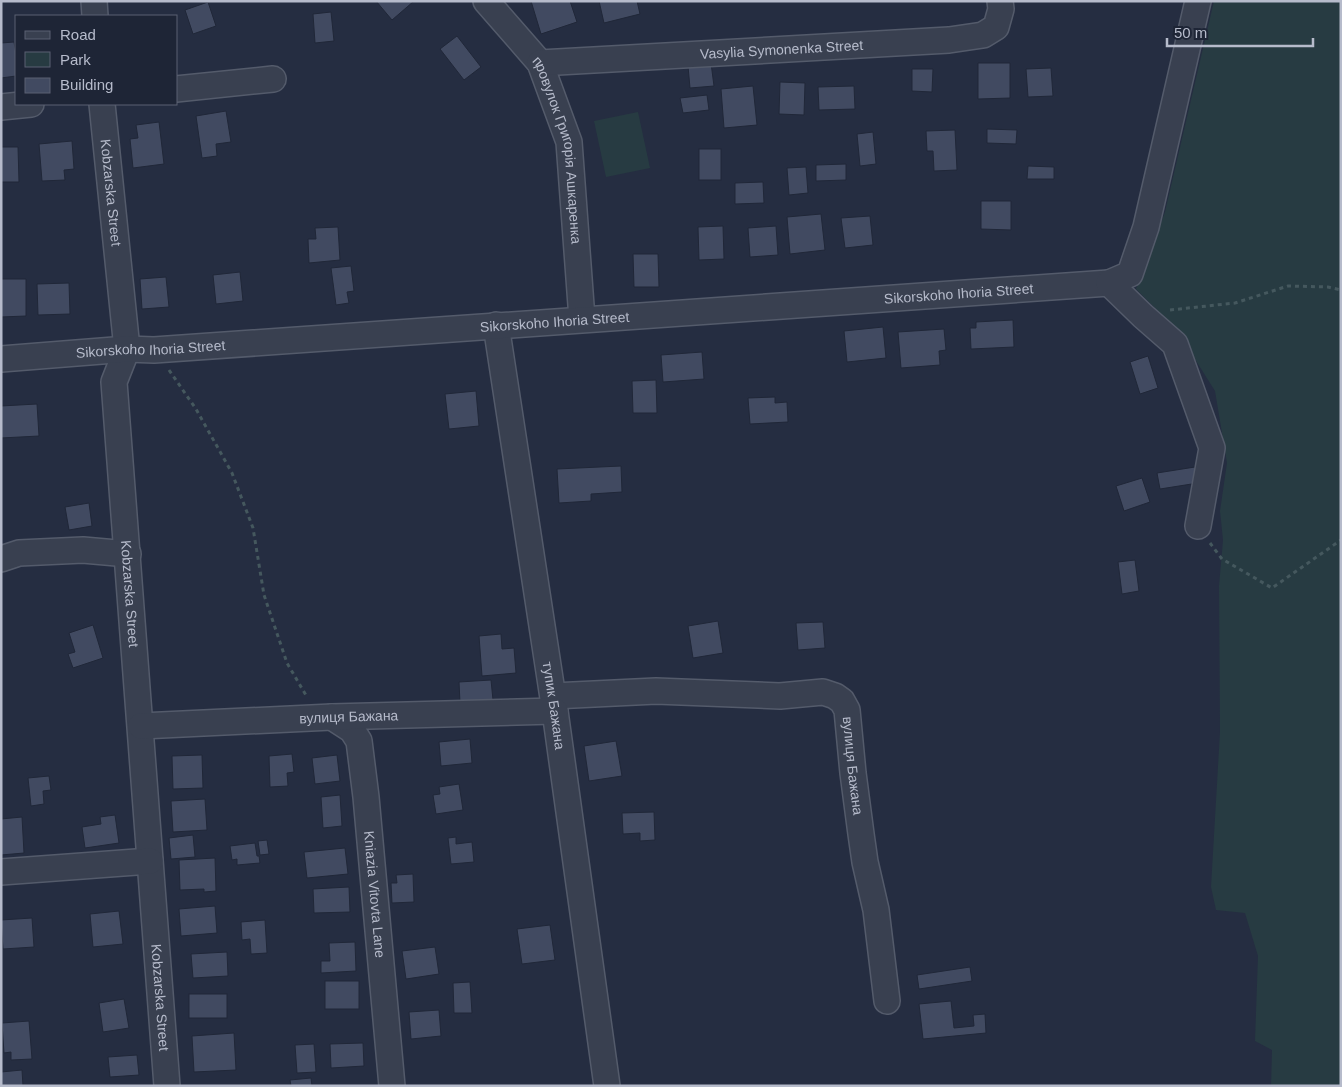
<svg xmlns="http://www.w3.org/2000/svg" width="1342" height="1087" font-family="Arial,sans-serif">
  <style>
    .green { fill: #273b42 }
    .building { fill: #414a61; stroke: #202738 }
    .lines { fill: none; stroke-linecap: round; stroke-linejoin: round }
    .minor-casing { stroke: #545b6b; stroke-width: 28 }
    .path { stroke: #45585e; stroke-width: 3; stroke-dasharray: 4 4; stroke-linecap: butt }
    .minor { stroke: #394050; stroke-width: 25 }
    .labels { text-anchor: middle; stroke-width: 5; stroke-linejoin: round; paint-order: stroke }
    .street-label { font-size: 14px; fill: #b6bbcb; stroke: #1e2536 }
  </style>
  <rect width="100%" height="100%" fill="#252d41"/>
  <g class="green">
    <path d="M1214 1H1341V1086H1271L1272 1050 1255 1041 1258 956 1245 913 1216 910 1211 887 1220 732 1219 586 1223 540 1220 511 1227 463 1215 391 1176 329 1136 289 1165 212Z"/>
    <path d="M638 112 650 168 606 177 594 121Z"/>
  </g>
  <g class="building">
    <path d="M376 1H414L392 20Z"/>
    <path d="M531 1H570L577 22 541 34Z"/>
    <path d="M599 1H637L640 14 604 23Z"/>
    <path d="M208 2 216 26 193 34 185 10Z"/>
    <path d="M331 12 334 41 315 43 313 14Z"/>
    <path d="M457 36 481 67 464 80 440 49Z"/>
    <path d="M14 42 16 54V76L1 78V43Z"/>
    <path d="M711 63 714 86 690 88 688 66Z"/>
    <path d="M978 63H1010V98L978 99Z"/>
    <path d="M1051 68 1053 96 1028 97 1026 69Z"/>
    <path d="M912 69H933L932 92 912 91Z"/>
    <path d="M780 82 805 83 804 115 779 114Z"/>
    <path d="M753 86 757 125 724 128 721 89Z"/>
    <path d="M854 86 855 109 819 110 818 87Z"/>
    <path d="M707 95 709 110 683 113 680 98Z"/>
    <path d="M226 111 231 142 216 144 217 156 202 158 196 116Z"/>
    <path d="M159 122 164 164 133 168 130 139 138 138 136 125Z"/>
    <path d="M987 129 1017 130 1016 144 987 143Z"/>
    <path d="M955 130 957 170 934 171 933 151H927L926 131Z"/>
    <path d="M873 132 876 164 860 166 857 134Z"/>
    <path d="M72 141 74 169 64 170 65 180 42 181 39 144Z"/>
    <path d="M1 147H18L19 182H1Z"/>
    <rect x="699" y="149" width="22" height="31"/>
    <path d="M846 164V180L816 181V165Z"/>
    <path d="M1028 166 1054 167V179H1027Z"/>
    <path d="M806 167 808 193 789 195 787 168Z"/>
    <path d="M763 182 764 203 735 204V183Z"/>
    <path d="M981 201H1011V230L981 229Z"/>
    <path d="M821 214 825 250 790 254 787 217Z"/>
    <path d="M870 216 873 245 845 248 841 218Z"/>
    <path d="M723 226 724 259 699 260 698 227Z"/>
    <path d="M776 226 778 255 750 257 748 228Z"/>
    <path d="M338 227 340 260 309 263 308 239H316L315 228Z"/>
    <path d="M633 254H658L659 287H634Z"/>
    <path d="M351 266 354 291 347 292 349 303 336 305 331 268Z"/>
    <path d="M240 272 243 301 216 304 213 275Z"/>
    <path d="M166 277 169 307 142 309 140 279Z"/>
    <path d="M1 279H26V316L1 317Z"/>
    <path d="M69 283 70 314 38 315 37 284Z"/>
    <path d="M1013 320 1014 347 971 349 970 328H976V322Z"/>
    <path d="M883 327 886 358 847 362 844 331Z"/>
    <path d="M944 329 946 350 939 351 940 365 901 368 898 332Z"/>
    <path d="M702 352 704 379 663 382 661 355Z"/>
    <path d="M1148 356 1158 388 1140 394 1130 362Z"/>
    <path d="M656 380 657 413H633L632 381Z"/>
    <path d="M476 391 479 426 449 429 445 394Z"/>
    <path d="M775 397V403L787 402 788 422 750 424 748 398Z"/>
    <path d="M37 404 39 436 1 438V406Z"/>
    <path d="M621 466 622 492 591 494V501L559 503 557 469Z"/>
    <path d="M1195 467 1198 483 1160 489 1157 473Z"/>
    <path d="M1142 478 1150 502 1124 511 1116 486Z"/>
    <path d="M89 503 92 526 69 530 65 507Z"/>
    <path d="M1135 560 1139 591 1122 594 1118 562Z"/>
    <path d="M718 621 723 653 693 658 688 626Z"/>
    <path d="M823 622 825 648 798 650 796 623Z"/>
    <path d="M93 625 103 658 73 668 68 654 75 652 69 633Z"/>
    <path d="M501 634 502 649 514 648 516 673 482 676 479 636Z"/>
    <path d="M491 680 493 700 460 703 459 682Z"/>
    <path d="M470 739 472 763 441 766 439 742Z"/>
    <path d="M616 741 622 776 589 781 584 746Z"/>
    <path d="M292 754 294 772 287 773 288 786 270 787 269 756Z"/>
    <path d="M202 755 203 788 173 789 172 756Z"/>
    <path d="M337 755 340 781 315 784 312 758Z"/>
    <path d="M49 776 51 790 43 791 44 804 31 806 28 778Z"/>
    <path d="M459 784 463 810 436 814 433 795 440 794 439 787Z"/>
    <path d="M340 795 342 826 323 828 321 797Z"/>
    <path d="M205 799 207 830 173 832 171 801Z"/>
    <path d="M654 812 655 840 640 841V833L623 834 622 813Z"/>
    <path d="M115 815 119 843 85 848 82 827 101 824 100 817Z"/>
    <path d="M22 817 24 853 1 855V819Z"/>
    <path d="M193 835 195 857 171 859 169 838Z"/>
    <path d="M456 837V844L472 842 474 862 451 864 448 838Z"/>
    <path d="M267 840 269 854 260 855 258 841Z"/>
    <path d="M255 843 257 856H259L260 863 237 865V859L232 860 230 846Z"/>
    <path d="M345 848 348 874 307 878 304 852Z"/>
    <path d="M215 858 216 891 204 892V889L180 890 179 860Z"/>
    <path d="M413 874 414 902 392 903 391 883H397L396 875Z"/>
    <path d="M349 887 350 912 314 913 313 889Z"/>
    <path d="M215 906 217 933 181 936 179 909Z"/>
    <path d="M119 911 123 944 93 947 90 914Z"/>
    <path d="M32 918 34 947 3 949 1 920Z"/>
    <path d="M265 920 267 953 251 954 250 939 242 940 241 922Z"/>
    <path d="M550 925 555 960 522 964 517 929Z"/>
    <path d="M355 942 356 971 321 973V961H330L329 943Z"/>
    <path d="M435 947 439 974 406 979 402 951Z"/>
    <path d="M227 952 228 976 193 978 191 954Z"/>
    <path d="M970 967 972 981 919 989 917 975Z"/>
    <rect x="325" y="981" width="34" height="28"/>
    <path d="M470 982 472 1013H454L453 983Z"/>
    <rect x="189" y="994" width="38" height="24"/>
    <path d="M124 999 129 1028 103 1032 99 1003Z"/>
    <path d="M951 1001 954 1028 974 1026 973 1015 985 1014 986 1033 923 1039 919 1004Z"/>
    <path d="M439 1010 441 1036 411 1039 409 1012Z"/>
    <path d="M29 1021 32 1059 11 1060V1052L4 1053 2 1023Z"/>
    <path d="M234 1033 236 1070 194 1072 192 1036Z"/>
    <path d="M363 1043 364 1066 331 1068 330 1044Z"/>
    <path d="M314 1044 316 1072 297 1073 295 1045Z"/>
    <path d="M137 1055 139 1075 110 1077 108 1057Z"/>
    <path d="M22 1070 23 1086H1V1072Z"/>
    <path d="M311 1078 312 1086H291L290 1080Z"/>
  </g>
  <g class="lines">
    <g class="minor-casing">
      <g id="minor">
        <path d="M94 1 95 16"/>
        <path id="s1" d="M486 1 540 63 569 142 582 319"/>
        <path id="s2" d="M540 63 949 40 983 35 996 27 1001 9 1000 1"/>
        <path d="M176 89 273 79"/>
        <path id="s3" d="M102 104 127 349 114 382 167 1086"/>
        <path d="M1 107 31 104"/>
        <path id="s4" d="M496 325 555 711 607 1086"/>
        <path id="s5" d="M1 359 127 349 154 350 1109 283"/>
        <path d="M1198 526 1212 448 1175 344 1143 316 1109 283 1130 274 1146 227 1198 1"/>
        <path d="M1 559 19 553 83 550 128 554"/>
        <path id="s6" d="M553 696 656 691 780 696 823 692 835 696 842 701 847 710 853 773 861 834 865 862 876 910 887 1001"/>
        <path id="s7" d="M332 717 352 730 359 741 366 797 392 1086"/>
        <path id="s8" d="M141 726 332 717 555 711"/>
        <path d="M1 872 150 861"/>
      </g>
    </g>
    <g class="path">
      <path d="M1170 310 1235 303 1288 286 1328 287 1341 290"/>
      <path d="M169 370 196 409 232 473 253 528 264 595 287 663 307 697"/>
      <path d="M1210 543 1222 559 1272 588 1341 540"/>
    </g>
    <use href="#minor" class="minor"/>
  </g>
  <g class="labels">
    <g class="street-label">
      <text dy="5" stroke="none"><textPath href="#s2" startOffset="242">Vasylia Symonenka Street</textPath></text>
      <text dy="5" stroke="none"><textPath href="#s1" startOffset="172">провулок Григорія Ашкаренка</textPath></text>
      <text dy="5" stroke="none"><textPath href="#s3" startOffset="89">Kobzarska Street</textPath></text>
      <text dy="5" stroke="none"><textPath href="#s5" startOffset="960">Sikorskoho Ihoria Street</textPath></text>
      <text dy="5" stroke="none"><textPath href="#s5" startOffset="555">Sikorskoho Ihoria Street</textPath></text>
      <text dy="5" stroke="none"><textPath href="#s5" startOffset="150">Sikorskoho Ihoria Street</textPath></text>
      <text dy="5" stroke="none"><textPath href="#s3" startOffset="494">Kobzarska Street</textPath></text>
      <text dy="5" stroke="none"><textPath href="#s4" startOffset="385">тупик Бажана</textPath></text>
      <text dy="5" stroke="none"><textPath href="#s8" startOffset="208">вулиця Бажана</textPath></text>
      <text dy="5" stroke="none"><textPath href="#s6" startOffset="358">вулиця Бажана</textPath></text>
      <text dy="5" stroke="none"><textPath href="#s7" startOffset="191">Kniazia Vitovta Lane</textPath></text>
      <text dy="5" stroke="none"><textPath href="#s3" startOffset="899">Kobzarska Street</textPath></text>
    </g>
  </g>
  <rect width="1342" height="1087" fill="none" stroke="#b6bbcb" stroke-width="5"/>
  <rect x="15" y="15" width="162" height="90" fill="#1e2536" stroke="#5b6172"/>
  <rect x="25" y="31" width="25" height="8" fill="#394050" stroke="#5b6172"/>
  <text x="60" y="40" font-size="15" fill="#b6bbcb">Road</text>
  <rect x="25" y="52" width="25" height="15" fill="#273b42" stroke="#5b6172"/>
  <text x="60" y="65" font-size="15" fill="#b6bbcb">Park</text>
  <rect x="25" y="78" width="25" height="15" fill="#414a61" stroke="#5b6172"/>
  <text x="60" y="90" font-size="15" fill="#b6bbcb">Building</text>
  <path d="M1167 38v8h146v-8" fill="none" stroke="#b6bbcb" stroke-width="2.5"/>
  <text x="1174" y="38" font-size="15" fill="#b6bbcb" stroke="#1e2536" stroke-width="4" paint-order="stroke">50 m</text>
</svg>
